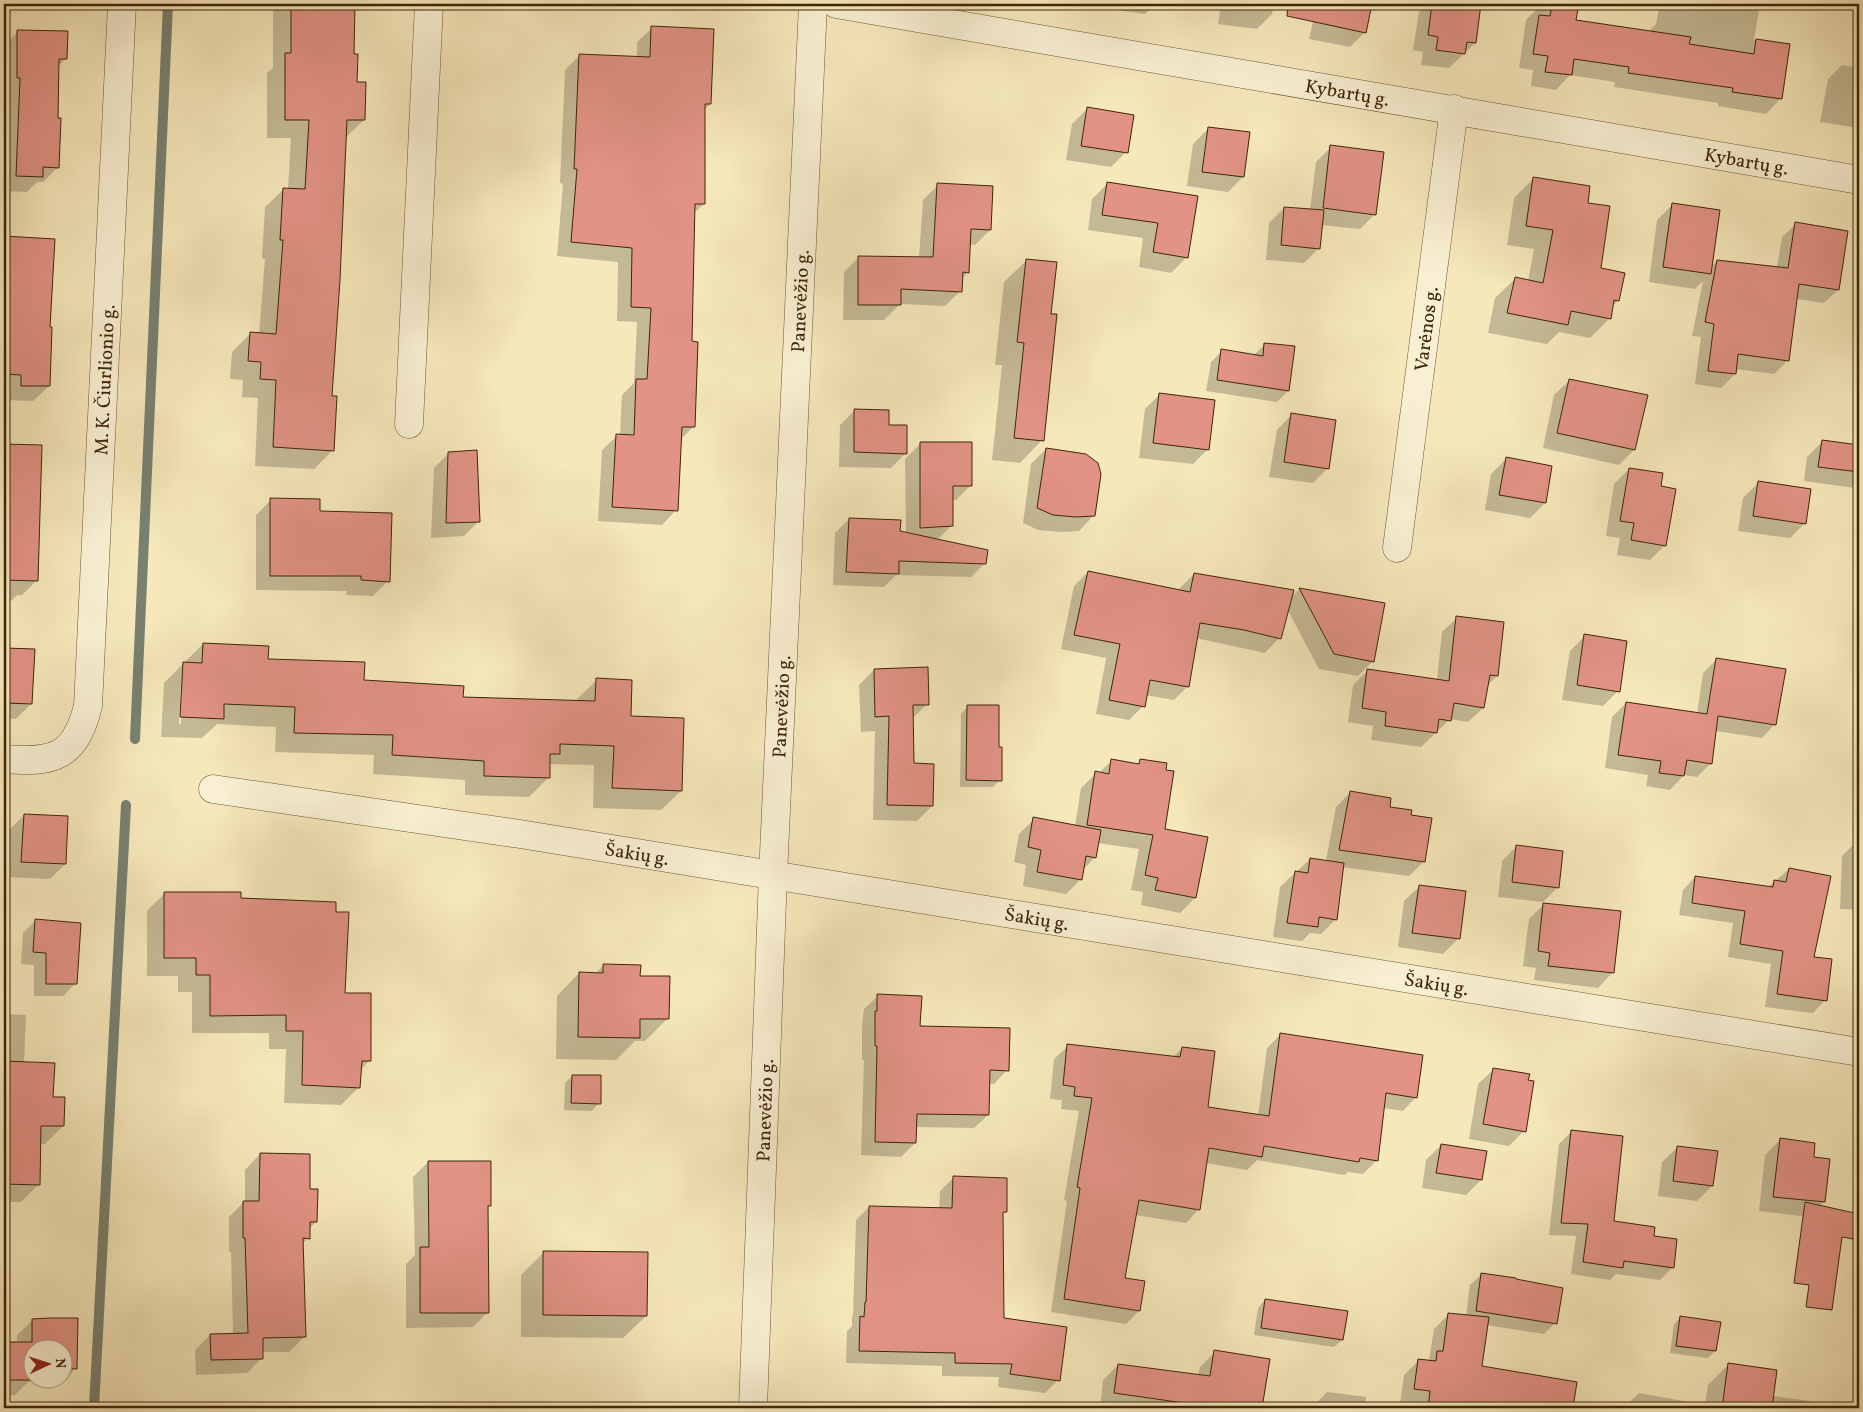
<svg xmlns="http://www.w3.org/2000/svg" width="1863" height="1412" font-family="Vollkorn,serif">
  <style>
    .shadow { fill: #0003; fill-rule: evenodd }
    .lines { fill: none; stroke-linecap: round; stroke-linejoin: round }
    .stream { stroke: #788171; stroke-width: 10 }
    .building { fill: #e29385; stroke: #3f2507 }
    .minor-casing { stroke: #6d5634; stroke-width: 29 }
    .minor { stroke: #f9f0d3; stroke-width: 28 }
    .labels { text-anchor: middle; stroke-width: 4.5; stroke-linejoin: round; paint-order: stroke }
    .street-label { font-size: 19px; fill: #3f2507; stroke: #f9f0d3 }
  </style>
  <rect width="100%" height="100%" fill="#f6e8bb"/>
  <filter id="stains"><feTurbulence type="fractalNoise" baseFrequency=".004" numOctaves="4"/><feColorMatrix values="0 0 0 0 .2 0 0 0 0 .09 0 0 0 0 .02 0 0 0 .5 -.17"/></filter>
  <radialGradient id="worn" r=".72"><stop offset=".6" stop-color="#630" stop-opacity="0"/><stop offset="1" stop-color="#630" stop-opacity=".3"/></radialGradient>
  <g class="shadow">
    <path d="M273 4H354L353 55 356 83 364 120 345 138 330 397 332 451 314 469 255 466 258 398 242 397 243 380 230 379 232 352 250 334H259L265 259 262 258 265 207 284 189H288L291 138H267V73L273 68Z"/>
    <path d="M1076 4H1155L1145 14Z"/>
    <path d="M1221 4H1274L1272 14 1257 29 1218 24Z"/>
    <path d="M1317 4H1370L1365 32 1350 47 1309 39Z"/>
    <path d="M1428 4H1480L1475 43 1449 68 1421 65 1423 52 1413 50 1419 12Z"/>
    <path d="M1500 4H1545L1543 5 1576 10 1575 21 1649 31 1656 24 1660 4H1760L1754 40 1789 45 1781 98 1766 114 1718 106V103L1614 87 1615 82 1570 75 1556 90 1531 86 1533 70 1519 68 1526 20 1536 10Z"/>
    <path d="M652 28 710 104 704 110V204L693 214 691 343 693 427 680 440 676 510 662 525 598 521 602 450 617 436H620L622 395 634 383 637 322 617 321 618 262 557 256 563 184 560 183 565 70 580 55 637 58V42Z"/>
    <path d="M18 32 66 58 58 67V167L43 182H37L27 192 4 191 5 93H4V46Z"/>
    <path d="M1842 65 1859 68V128L1820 122 1828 79Z"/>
    <path d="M1087 109 1126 152 1111 167 1066 160 1072 124Z"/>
    <path d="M1208 129 1243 177 1228 192 1187 186 1193 144Z"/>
    <path d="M1331 147 1375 214 1360 229 1321 225 1319 248 1304 263 1266 260 1269 223 1284 208 1310 210 1316 162Z"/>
    <path d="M1533 179 1586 204 1600 269 1618 301 1611 307 1610 318 1590 338 1559 332 1547 344 1488 333 1495 298 1515 279 1528 281 1534 249 1507 245 1514 198Z"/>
    <path d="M1107 184 1197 197 1186 258 1171 273 1139 267 1143 238 1088 230 1092 199Z"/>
    <path d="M938 185 990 230 975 245 969 244 968 272 961 279 960 291 945 306 900 304 884 320H843L844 272 859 257 919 258 923 200Z"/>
    <path d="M1672 205 1710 268 1717 261 1777 268 1782 237 1796 224 1838 290 1824 303 1796 299 1788 360 1774 374 1735 369V374L1721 388 1695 384 1701 337 1692 336 1703 281 1695 289 1649 282 1657 220Z"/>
    <path d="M4 238 54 241 49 328V386L33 401 6 400V389H4Z"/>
    <path d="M1027 260 1042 440 1020 463 992 460 1002 365H995L1004 282Z"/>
    <path d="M1265 344 1288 391 1277 402 1206 391 1211 362 1222 351 1253 356Z"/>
    <path d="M1570 380 1634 450 1619 465 1543 448 1554 395Z"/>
    <path d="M1160 394 1208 449 1193 464 1139 458 1145 409Z"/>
    <path d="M855 410 888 426 906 453 891 468 839 467 840 425Z"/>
    <path d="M1292 414 1328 468 1313 483 1269 477 1277 430Z"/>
    <path d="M1822 442 1859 447V484L1855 488 1804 481 1807 457Z"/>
    <path d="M920 444 971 485 956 500H952V525L937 540 985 563 971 577 896 575 884 587 833 585 835 533 849 519 906 534 905 459Z"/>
    <path d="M4 445 41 446 37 580 22 595H17L11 601H4Z"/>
    <path d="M1046 449 1094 515 1079 531 1060 532 1038 530 1023 523 1031 464Z"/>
    <path d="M449 453 479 521 464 536 431 538 434 468Z"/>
    <path d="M1506 459 1545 503 1530 518 1485 510 1491 474Z"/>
    <path d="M1629 469 1660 487 1665 545 1650 560 1617 555 1620 538 1606 536 1614 484Z"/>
    <path d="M1758 483 1805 523 1790 538 1738 531 1743 498Z"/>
    <path d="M271 500 319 512 388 581 373 596 346 595 347 591 256 590V515Z"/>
    <path d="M1088 572 1179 591 1180 588 1194 574 1290 598 1299 589 1384 604 1373 661 1358 676 1319 669 1287 609 1279 638 1265 653 1196 638 1188 686 1174 700 1145 695 1143 706 1129 720 1096 714 1106 658 1061 649 1074 586Z"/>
    <path d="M1457 618 1497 676 1487 686 1483 708 1468 722 1450 719 1421 747 1371 740 1373 726 1348 722 1353 685 1367 671 1437 680 1442 632Z"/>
    <path d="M1585 636 1618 691 1603 706 1562 700 1570 651Z"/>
    <path d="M203 644 267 660 363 681 462 698 577 702V699L597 680 630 717 681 791 661 810 593 808 594 765 549 764V777L529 797 465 795V780L373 774 374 755 275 752 276 727 217 724 202 738 161 737 164 683ZM183 680 181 724H179L181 682Z"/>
    <path d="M4 649 34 651 31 704 16 719 4 718Z"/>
    <path d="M1717 659 1775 724 1762 738 1715 731 1711 763 1697 777 1684 775 1670 790 1646 786 1648 775 1605 768 1612 717 1626 703 1697 714 1703 673Z"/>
    <path d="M874 670 927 704 912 719 913 764 932 806 917 821 873 820 875 731 861 732 859 685Z"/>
    <path d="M968 706 998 748 1000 780 993 787H960L961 714Z"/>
    <path d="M1141 760 1163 830 1206 838 1195 898 1180 913 1141 905 1143 892 1131 890 1139 849 1097 843 1095 857 1083 870 1081 879 1066 894 1023 886 1026 865 1014 862 1019 834 1034 819 1075 826 1081 788 1096 773H1099L1111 761 1136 765Z"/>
    <path d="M1351 792 1410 816 1424 861 1409 876 1342 867 1336 919 1321 934 1310 933 1302 941 1273 937 1280 887 1310 859 1326 861 1336 807Z"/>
    <path d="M24 815 65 864 50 879 4 877V832H9V830Z"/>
    <path d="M1857 841H1859V910L1840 909 1842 856Z"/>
    <path d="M1517 846 1558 887 1543 902 1498 897 1502 861Z"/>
    <path d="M1789 869 1825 1000 1813 1013 1765 1007 1771 964 1728 957 1733 923 1679 915 1683 890 1695 877 1768 887Z"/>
    <path d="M1420 886 1458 939 1443 954 1398 947 1404 901Z"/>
    <path d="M165 893 240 899 343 994 370 1060 360 1070 359 1087 341 1105 284 1103 286 1049H269V1033H192V992H178V976H147V911Z"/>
    <path d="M1544 904 1613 972 1598 988 1534 980 1536 968 1523 966 1529 919Z"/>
    <path d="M35 921 75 984 63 996H34V965L21 964 23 933Z"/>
    <path d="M604 965 639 977 668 1018 645 1041H635L616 1060 556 1059 557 996 579 973 595 974Z"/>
    <path d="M878 996 919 1027 1007 1070 994 1084H989L988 1115 974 1128 916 1127 915 1143 901 1157 861 1155 864 1060H862V1026L864 1009Z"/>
    <path d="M4 1014 26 1015 24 1063 52 1098 63 1126 45 1144H39V1184L21 1202H4Z"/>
    <path d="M1281 1034 1416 1097 1403 1111 1383 1108 1377 1160 1363 1174 1348 1172 1344 1175 1257 1160 1247 1170 1206 1163 1199 1209 1186 1223 1135 1215 1124 1279 1139 1311 1126 1324 1051 1312 1067 1201 1064 1200 1079 1111 1061 1109 1062 1100 1050 1099 1054 1059 1068 1046 1173 1057 1182 1048 1207 1108 1258 1116 1267 1048Z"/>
    <path d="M1494 1069 1524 1131 1509 1146 1469 1139 1478 1084Z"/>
    <path d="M572 1076 599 1103 592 1111 564 1110 565 1083Z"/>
    <path d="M1571 1132 1612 1222 1652 1237 1672 1268 1660 1280 1616 1274 1610 1280 1571 1274 1576 1236 1549 1235 1559 1144Z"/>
    <path d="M1780 1140 1813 1158 1828 1160 1824 1202 1808 1217 1759 1211 1765 1155Z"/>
    <path d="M1441 1145 1481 1180 1466 1195 1422 1188 1426 1160Z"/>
    <path d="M1678 1147 1712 1186 1697 1201 1658 1196 1662 1162Z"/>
    <path d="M260 1154 308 1191 316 1222 309 1229 308 1238 302 1244 304 1337 289 1352H262V1358L247 1373 196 1375 195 1350 210 1335 233 1334 231 1252H229V1217L245 1201V1170Z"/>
    <path d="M428 1162 490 1205 487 1208 488 1312 473 1327 406 1328V1264L415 1255 413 1177Z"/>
    <path d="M954 1177 1006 1211 1002 1215V1319L1058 1380 1045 1393 998 1387 999 1377 942 1376V1366L846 1363 847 1331 852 1326V1316L853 1315 856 1220 869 1207 939 1209 940 1191Z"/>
    <path d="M1859 1218V1258L1852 1256Z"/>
    <path d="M544 1252 646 1316 623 1338 521 1337V1275Z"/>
    <path d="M1482 1274 1555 1323 1544 1334 1486 1325 1480 1367 1576 1383 1572 1408H1416V1406L1400 1404 1404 1375 1419 1360H1429L1434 1329 1448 1315 1466 1316 1470 1285Z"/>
    <path d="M1265 1300 1342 1340 1334 1347 1254 1335 1258 1308Z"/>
    <path d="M1681 1317 1715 1351 1708 1358 1670 1353 1674 1324Z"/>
    <path d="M77 1319 76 1368 61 1383 28 1382 15 1395H9L4 1400V1343H17V1335L33 1320ZM32 1350H62V1380H32Z"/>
    <path d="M1215 1352 1269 1360 1261 1408H1100L1103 1380 1118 1365 1198 1376 1200 1367Z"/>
    <path d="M1728 1365 1772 1396 1810 1401 1809 1408H1623L1639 1393 1705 1405 1708 1385Z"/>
    <path d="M1859 1387V1408H1857Z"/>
    <path d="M1327 1392 1366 1397 1365 1408H1312Z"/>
  </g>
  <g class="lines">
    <g class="stream">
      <path d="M135 739 168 4"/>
      <path d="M94 1408 126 805"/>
    </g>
  </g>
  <g class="building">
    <path d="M291 4H355L354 54H358L357 82H366L365 120H347L340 280 332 396H337L334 451 273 447 276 380 260 379 261 362 248 361 250 332 276 334 283 240H280L283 188 305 189 309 120H285V53H291Z"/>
    <path d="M1288 4H1372L1366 33 1287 16Z"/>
    <path d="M1432 4H1481L1476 43 1467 42 1465 54 1436 50 1438 37 1428 35Z"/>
    <path d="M1552 5 1578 9 1576 20 1691 37 1689 44 1754 54 1756 39 1790 44 1782 99 1732 92 1733 88 1628 73 1629 67 1574 59 1572 75 1545 72 1548 56 1533 54 1539 15 1550 16Z"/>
    <path d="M651 26 714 29 711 104H705V204H695L692 341 698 342 695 427H682L678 511 612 507 616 434 634 435 636 379H647L651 308 631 307 632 248 571 242 577 169H574L579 54 650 57Z"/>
    <path d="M17 30 68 31 67 59H59L58 118H61L59 168 43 167V177L16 176 20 78H17Z"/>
    <path d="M1087 107 1134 115 1128 153 1081 146Z"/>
    <path d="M1208 127 1250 132 1244 177 1202 172Z"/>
    <path d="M1330 145 1384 152 1376 215 1323 208Z"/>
    <path d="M1533 177 1590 186 1588 203 1610 206 1601 268 1625 273 1619 301 1614 300 1611 319 1571 311 1568 325 1507 313 1515 277 1543 283 1553 230 1526 226Z"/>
    <path d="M1107 182 1198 196 1188 258 1153 252 1158 223 1102 215Z"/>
    <path d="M937 183 993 186 991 230 971 229 969 273 963 272 962 292 901 289V305H858V256L933 257Z"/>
    <path d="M1672 203 1720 210 1711 274 1663 267Z"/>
    <path d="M1284 207 1324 210 1320 249 1281 245Z"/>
    <path d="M1795 222 1848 231 1839 290 1799 284 1789 361 1738 354 1736 374 1708 371 1714 324 1705 322 1717 260 1788 268Z"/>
    <path d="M4 236 55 239 50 327H52L50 386H21V375L4 374Z"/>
    <path d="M1026 259 1057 262 1051 314H1057L1044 441 1014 438 1024 343 1017 342Z"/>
    <path d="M1264 343 1295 346 1289 391 1217 380 1221 349 1263 356Z"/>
    <path d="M1569 379 1648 395 1635 450 1557 433Z"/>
    <path d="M1159 393 1215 400 1209 450 1153 443Z"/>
    <path d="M854 409 889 410V425H907V454L854 452Z"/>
    <path d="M1291 413 1336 420 1329 469 1284 462Z"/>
    <path d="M1822 440 1859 445V472L1818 467Z"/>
    <path d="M920 442H972V486H953V526L920 528Z"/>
    <path d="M4 444 42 445 38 581 4 580Z"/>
    <path d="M1046 448 1086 454 1098 463 1101 474 1095 516 1076 517 1053 515 1037 508Z"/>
    <path d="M477 450 480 522 446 523 448 452Z"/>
    <path d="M1506 457 1552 466 1546 503 1499 495Z"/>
    <path d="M1629 468 1663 473 1661 486 1676 489 1666 546 1631 540 1634 523 1620 521Z"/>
    <path d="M1758 481 1811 489 1806 524 1753 516Z"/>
    <path d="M270 498 320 499V511L392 513 390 582 361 580V576H270Z"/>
    <path d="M849 518 901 520 900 531 988 550 986 564 899 561V574L846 572Z"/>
    <path d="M1088 571 1190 592 1194 573 1294 590 1281 639 1244 630 1200 623 1189 687 1150 680 1145 707 1109 700 1120 644 1074 635Z"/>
    <path d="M1299 588 1385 603 1374 662 1334 654Z"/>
    <path d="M1456 616 1504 622 1498 676 1490 675 1484 708 1454 703 1451 721 1439 719 1437 733 1385 726 1386 712 1362 708 1367 669 1449 681Z"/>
    <path d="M1584 634 1627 641 1620 692 1577 685Z"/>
    <path d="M203 643 269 646 268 659 365 662 364 680 464 686 463 697 595 701 596 678 632 680 631 716 684 718 682 791 612 788 614 746 560 744V754H550V778L484 776V761L392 755 393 735 294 733 295 707 224 704V719L180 717 183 662 202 663Z"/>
    <path d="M4 648 35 649 32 704 4 703Z"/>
    <path d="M1716 658 1786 669 1776 725 1718 716 1712 764 1687 760 1684 776 1659 773 1661 761 1618 755 1626 702 1707 714Z"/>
    <path d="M928 667 929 705H913L914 763 934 764 933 806 887 805 889 716 875 717 874 669Z"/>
    <path d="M967 705H999V747H1002V781L966 780Z"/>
    <path d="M1111 759 1139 764 1140 759 1167 763 1166 770 1174 771 1165 829 1208 837 1196 898 1155 890 1158 878 1145 875 1153 835 1087 825 1095 771 1109 774Z"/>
    <path d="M1350 791 1391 798 1390 807 1412 810 1411 815 1432 818 1425 862 1339 850Z"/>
    <path d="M24 814 68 816 66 864 21 862Z"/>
    <path d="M1033 817 1101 830 1096 858 1086 856 1082 880 1037 872 1041 850 1028 847Z"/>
    <path d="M1516 845 1563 851 1559 888 1512 882Z"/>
    <path d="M1310 858 1344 863 1337 920 1319 917 1318 927 1287 923 1295 871 1308 873Z"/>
    <path d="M1789 868 1831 876 1814 957 1832 959 1827 1001 1777 994 1783 951 1740 944 1745 911 1692 903 1695 876 1773 887 1774 880 1786 882Z"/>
    <path d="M1419 885 1466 891 1460 939 1412 933Z"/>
    <path d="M164 892H241V898L336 902V912H349L345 993H371V1061H362L360 1088 302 1085 303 1031H286V1015L210 1016V975H196V958H164Z"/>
    <path d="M1543 903 1621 911 1614 973 1548 966 1550 953 1538 951Z"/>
    <path d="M35 919 81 923 77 984H46V953L33 952Z"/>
    <path d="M603 964 641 965 640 976H670L669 1019H640V1038L578 1037 579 972 603 973Z"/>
    <path d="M877 994 922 996 920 1026 1010 1028 1009 1071 990 1070 989 1115 917 1114 916 1143 875 1142 877 1046H875V1011H877Z"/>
    <path d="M1280 1033 1423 1055 1417 1098 1386 1093 1378 1161 1360 1158 1359 1162 1264 1146 1262 1157 1209 1148 1200 1210 1139 1200 1125 1278 1145 1281 1140 1311 1064 1299 1080 1188 1077 1187 1092 1098 1074 1096 1075 1087 1063 1085 1067 1044 1180 1057 1182 1047 1215 1051 1208 1107 1269 1116Z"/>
    <path d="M4 1061 55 1063 53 1097H65L64 1126H41L40 1185 4 1184Z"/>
    <path d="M1493 1068 1530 1074 1528 1080 1534 1081 1526 1132 1483 1124Z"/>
    <path d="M572 1075H601V1104L571 1103Z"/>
    <path d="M1571 1130 1623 1136 1614 1221 1655 1227 1654 1236 1677 1239 1674 1268 1624 1261 1623 1268 1583 1262 1588 1224 1561 1223Z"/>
    <path d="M1780 1138 1815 1143 1814 1157 1830 1159 1825 1202 1773 1197Z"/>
    <path d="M1441 1144 1487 1151 1482 1180 1436 1173Z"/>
    <path d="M1677 1146 1718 1151 1713 1186 1673 1181Z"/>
    <path d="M260 1153 310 1154V1189H318L317 1222H310V1239L303 1238 306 1337 263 1338V1359L211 1360 210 1334 248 1333 245 1238H243V1201H259Z"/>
    <path d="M428 1161H491V1206H488L489 1313H420V1247H429Z"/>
    <path d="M953 1176 1007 1178V1212H1003L1004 1318 1067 1327 1060 1381 1010 1374 1012 1364 955 1363V1353L859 1351 860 1316 864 1317 865 1302H866L869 1206 952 1208Z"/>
    <path d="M1805 1202 1859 1214V1240L1842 1237 1832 1310 1806 1307 1809 1285 1794 1283Z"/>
    <path d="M543 1251 648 1252 647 1316 543 1315Z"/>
    <path d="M1481 1273 1516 1278V1279L1563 1288 1557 1324 1476 1311Z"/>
    <path d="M1265 1299 1348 1311 1343 1340 1261 1328Z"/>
    <path d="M1448 1313 1489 1317 1482 1366 1577 1382 1573 1408H1428L1430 1391 1414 1389 1418 1359 1436 1361 1437 1351H1443Z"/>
    <path d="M1680 1316 1721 1322 1716 1351 1676 1346Z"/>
    <path d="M50 1318H78L77 1369 62 1368V1350H32V1380H4V1342H32V1319Z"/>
    <path d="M1214 1350 1270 1359 1262 1408H1205V1406L1114 1393 1118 1364 1210 1376Z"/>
    <path d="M1728 1363 1777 1370 1772 1408H1722Z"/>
  </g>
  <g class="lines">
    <g class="minor-casing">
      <g id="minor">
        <path id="s1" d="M836 4 1859 180"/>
        <path d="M409 424 429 4"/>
        <path id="s2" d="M1397 548 1454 109"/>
        <path id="s3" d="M4 759C53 763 75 758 88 706L122 4"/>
        <path id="s4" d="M213 789 520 834 1859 1052"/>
        <path id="s5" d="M753 1408 773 875 813 4"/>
      </g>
    </g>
    <use href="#minor" class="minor"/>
  </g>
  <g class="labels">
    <g class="street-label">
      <text dy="7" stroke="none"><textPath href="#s1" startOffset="519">Kybartų g.</textPath></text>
      <text dy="7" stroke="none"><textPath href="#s1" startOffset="924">Kybartų g.</textPath></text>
      <text dy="7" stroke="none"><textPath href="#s5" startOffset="1108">Panevėžio g.</textPath></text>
      <text dy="7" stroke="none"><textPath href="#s2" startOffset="221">Varėnos g.</textPath></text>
      <text dy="7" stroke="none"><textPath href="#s3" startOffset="440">M. K. Čiurlionio g.</textPath></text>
      <text dy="7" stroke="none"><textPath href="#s5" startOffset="702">Panevėžio g.</textPath></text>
      <text dy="7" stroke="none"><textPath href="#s4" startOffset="429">Šakių g.</textPath></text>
      <text dy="7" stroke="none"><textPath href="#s4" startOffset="834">Šakių g.</textPath></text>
      <text dy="7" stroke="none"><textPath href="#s4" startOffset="1239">Šakių g.</textPath></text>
      <text dy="7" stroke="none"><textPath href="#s5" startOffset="298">Panevėžio g.</textPath></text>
    </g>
  </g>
  <rect width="1863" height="1412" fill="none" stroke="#f6e8bb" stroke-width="20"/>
  <rect x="5" y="5" width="1853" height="1402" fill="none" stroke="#3f2507" stroke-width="2.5"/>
  <rect x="10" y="10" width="1843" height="1392" fill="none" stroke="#3f2507"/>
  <g transform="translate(48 1364) rotate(86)"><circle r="24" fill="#f9f0d3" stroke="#af9f81"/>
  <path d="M0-4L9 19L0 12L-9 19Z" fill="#8f2418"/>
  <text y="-8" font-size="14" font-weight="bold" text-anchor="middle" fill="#3f2507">N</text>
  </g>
  <rect width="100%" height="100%" filter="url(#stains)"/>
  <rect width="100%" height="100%" fill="url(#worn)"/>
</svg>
